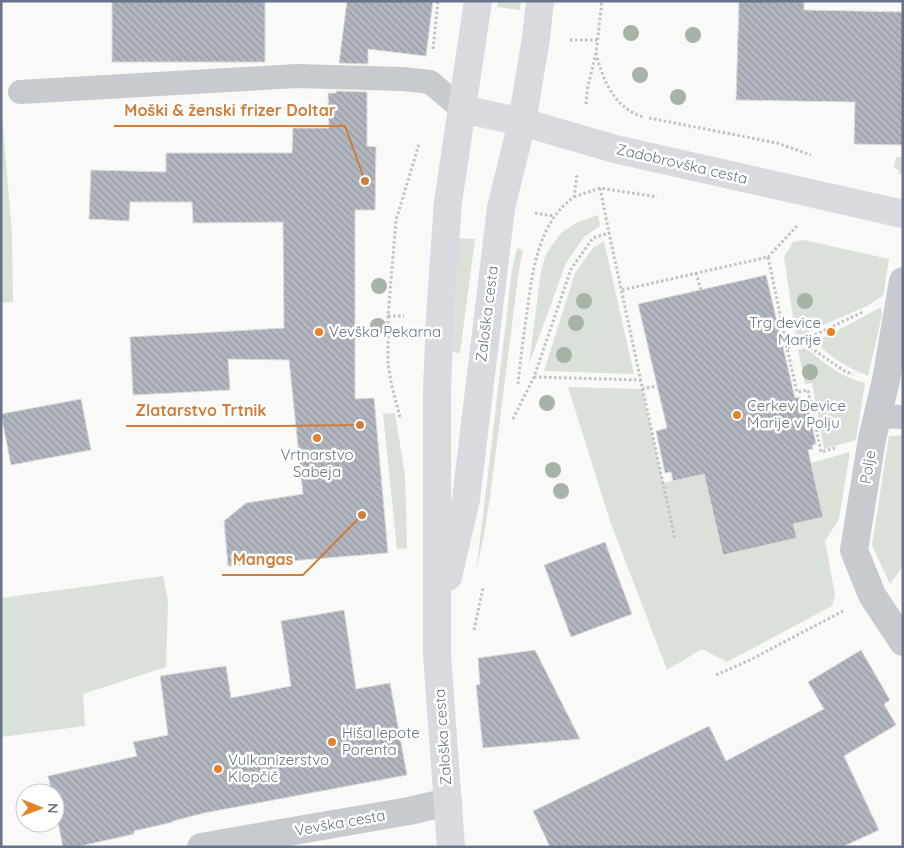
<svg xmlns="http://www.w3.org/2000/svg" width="904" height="848" font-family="Quicksand,sans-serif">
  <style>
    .green { fill: #d9e1d8 }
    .building { fill: url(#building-back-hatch); stroke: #dbdbd9 }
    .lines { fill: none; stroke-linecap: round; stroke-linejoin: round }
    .path { stroke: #c0c2c5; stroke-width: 3; stroke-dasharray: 2.5 2.5; stroke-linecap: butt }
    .service { stroke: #c7cace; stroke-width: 24 }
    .minor { stroke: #c7cace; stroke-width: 28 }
    .secondary { stroke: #d8dae0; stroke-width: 28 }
    .tree { fill: #a6b3a6 }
    .poi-dot { fill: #e88028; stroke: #fff; stroke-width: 2 }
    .labels { text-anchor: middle; stroke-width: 5; stroke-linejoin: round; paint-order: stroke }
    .street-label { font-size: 15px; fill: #677389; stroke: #fff }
    .poi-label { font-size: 15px; fill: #677389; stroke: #fff; text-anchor: start }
    .leader { fill: none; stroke: #ce7d3b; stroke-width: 2 }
    .callout-dot { fill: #ce7d3b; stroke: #fff; stroke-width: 2 }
    .callout-label { font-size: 16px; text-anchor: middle; font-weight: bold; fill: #ce7d3b; stroke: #fff; stroke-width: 5; stroke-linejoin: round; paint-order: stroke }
  </style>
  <defs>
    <pattern id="building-back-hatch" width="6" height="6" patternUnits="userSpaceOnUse" patternTransform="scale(1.25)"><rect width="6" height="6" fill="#b2b7bf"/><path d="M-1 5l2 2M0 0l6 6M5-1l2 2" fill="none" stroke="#9599a1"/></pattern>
  </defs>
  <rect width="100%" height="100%" fill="#f9f9f7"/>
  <g class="green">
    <path d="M498 1H521L520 10 497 7Z"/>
    <path d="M1 102 12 234 13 302 1 303Z"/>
    <path d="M896 157H903V175L898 174 899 170 894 168Z"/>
    <path d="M598 215 600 226 584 237 566 263 529 364 541 271 546 254 561 233 576 223Z"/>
    <path d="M459 238 475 239 460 353 452 352Z"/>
    <path d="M804 240 889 259 883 296 867 306 796 337 784 257 793 242Z"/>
    <path d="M604 241 634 374 544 371 575 273 593 248Z"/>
    <path d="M517 248 523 250 519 270 490 497 484 535 476 572 491 449 512 270Z"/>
    <path d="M881 307 882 315 868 376C850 368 830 359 818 343L822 339Z"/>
    <path d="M806 348C824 363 842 378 865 383L856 440 824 449 812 383 805 384 798 350Z"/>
    <path d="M568 387 642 389 663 483 704 474 723 555 796 538 793 524 811 463 850 452 839 519 825 541 835 595 832 606 727 662 702 649 667 670 610 521Z"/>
    <path d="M395 413 405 476 407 548 397 549 383 414Z"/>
    <path d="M903 435V566L890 584 872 545 889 436Z"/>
    <path d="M163 576 168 601 166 667 83 694 85 726 1 737V598Z"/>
  </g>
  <g class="building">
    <rect x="112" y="1" width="153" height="61"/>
    <path d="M347 1H433L426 56 368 49V64L339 63Z"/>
    <path d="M739 1H804V10L903 12V145L854 144 855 102 736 100Z"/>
    <path d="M336 91 367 92V146L376 147 375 210H355V399L374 398 388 553 228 566 224 521 246 503 303 494 289 360 228 359 230 390 133 395 130 337 284 328 283 222 193 223 192 202H130L129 221 89 219 91 170 166 172V153H292L293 128H329L328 93H336Z"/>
    <path d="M766 275 795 398 801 397 802 403 807 402 816 444 812 445 813 449 808 450 823 517 793 524 797 538 723 555 704 474 673 481 671 472 665 473 656 431 667 428 638 304Z"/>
    <path d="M81 399 91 450 11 465 1 414Z"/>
    <path d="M605 542 632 614 571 637 544 565Z"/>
    <path d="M344 610 356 689 390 683 407 775 204 813 173 821V822L134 831V834L76 847H63L55 807V793H52L48 776 137 756 133 742 168 735 160 676 226 666 231 698 291 686 281 621Z"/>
    <path d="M535 650 580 739 483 748 476 685 480 684 478 658Z"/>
    <path d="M861 650 890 700 884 704 896 725 844 756 879 830 842 847H550L533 811 709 726 726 761 824 709 808 682Z"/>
  </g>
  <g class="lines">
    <g class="path">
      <path d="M570 40H597"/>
      <path d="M433 49 438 1"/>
      <path d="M596 53C603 80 614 108 643 117"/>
      <path d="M586 104 588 86 596 53 602 1"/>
      <path d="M649 118 777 143 811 155"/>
      <path d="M600 188 609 233"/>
      <path d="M574 197 600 188 657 197"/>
      <path d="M535 213 554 216"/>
      <path d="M768 257 797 226"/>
      <path d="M696 273 701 290"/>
      <path d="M622 290 768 257 787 348"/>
      <path d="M388 316H404"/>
      <path d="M802 342 846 372 853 374"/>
      <path d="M534 377 641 380"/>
      <path d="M518 384C520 363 523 341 526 319 532 276 536 224 574 197L577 175"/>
      <path d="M642 389 657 386"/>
      <path d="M400 417 392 387 388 364V316L396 220 419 144"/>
      <path d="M513 419 534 377 571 269 593 238 609 233 675 539"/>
      <path d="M835 448 821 452 808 390 797 392 787 348 863 312"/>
      <path d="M474 630 483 588"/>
      <path d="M716 675 748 661 843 611"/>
    </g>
    <g class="service">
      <path d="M20 92 297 76 403 79 430 82 462 109"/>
      <path d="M877 416 903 417"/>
    </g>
    <g class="minor">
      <path d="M903 281 886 380 872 439 854 550 872 595 903 642"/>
      <path d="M201 847 409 811 448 802"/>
    </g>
    <g class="secondary">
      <path d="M462 109 522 122 615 149 903 214"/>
      <path d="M448 577 466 499 501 208 522 122 536 38 540 1"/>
      <path d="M451 847 437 655V390L440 317 448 202 478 1"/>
    </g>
  </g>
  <g class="tree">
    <circle cx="631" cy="33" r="8"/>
    <circle cx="693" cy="35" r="8"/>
    <circle cx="640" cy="75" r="8"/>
    <circle cx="678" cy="97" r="8"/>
    <circle cx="379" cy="286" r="8"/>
    <circle cx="584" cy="301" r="8"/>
    <circle cx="805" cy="301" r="8"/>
    <circle cx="576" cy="323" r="8"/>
    <circle cx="378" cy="326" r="8"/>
    <circle cx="564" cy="355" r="8"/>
    <circle cx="810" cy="372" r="8"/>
    <circle cx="547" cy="403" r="8"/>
    <circle cx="553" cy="470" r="8"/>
    <circle cx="561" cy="491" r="8"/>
  </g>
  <g class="poi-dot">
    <circle cx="319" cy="332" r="5"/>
    <circle cx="831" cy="332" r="5"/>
    <circle cx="737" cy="415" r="5"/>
    <circle cx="317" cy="438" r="5"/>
    <circle cx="332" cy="742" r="5"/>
    <circle cx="218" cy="769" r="5"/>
  </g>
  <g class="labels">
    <g class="street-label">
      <text transform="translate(682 164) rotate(13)" y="5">Zadobrovška cesta</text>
      <text transform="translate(487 314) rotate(-83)" y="5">Zaloška cesta</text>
      <text transform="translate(868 467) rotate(-81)" y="5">Polje</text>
      <text transform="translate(443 737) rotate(-94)" y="5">Zaloška cesta</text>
      <text transform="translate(340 823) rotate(-10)" y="5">Vevška cesta</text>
    </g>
    <g class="poi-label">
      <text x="821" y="328" text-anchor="end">Trg device<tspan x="821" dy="17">Marije</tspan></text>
      <text x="329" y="337">Vevška Pekarna</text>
      <text x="747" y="411">Cerkev Device<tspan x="747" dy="17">Marije v Polju</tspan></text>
      <text x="317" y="460" text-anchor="middle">Vrtnarstvo<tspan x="317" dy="17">Sabeja</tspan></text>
      <text x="342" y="738">Hiša lepote<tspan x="342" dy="17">Porenta</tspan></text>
      <text x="228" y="765">Vulkanizerstvo<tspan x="228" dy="17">Klopčič</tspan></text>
    </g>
  </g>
  <path class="leader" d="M365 181L345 126H114M360 425L277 426H126M362 515L303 575H222"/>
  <g class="callout-dot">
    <circle cx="365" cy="181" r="5"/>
    <circle cx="360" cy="425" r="5"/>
    <circle cx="362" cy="515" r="5"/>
  </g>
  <g class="callout-label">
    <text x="230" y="116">Moški &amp; ženski frizer Doltar</text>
    <text x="201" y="416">Zlatarstvo Trtnik</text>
    <text x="263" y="565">Mangas</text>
  </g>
  <rect width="904" height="848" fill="none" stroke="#677389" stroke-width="5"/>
  <g transform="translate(40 808) rotate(91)"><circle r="24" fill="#ffffff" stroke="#c2c7d0"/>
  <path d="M0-4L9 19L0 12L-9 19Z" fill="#e88028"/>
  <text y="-8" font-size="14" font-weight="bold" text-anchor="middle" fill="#677389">N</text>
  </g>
</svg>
